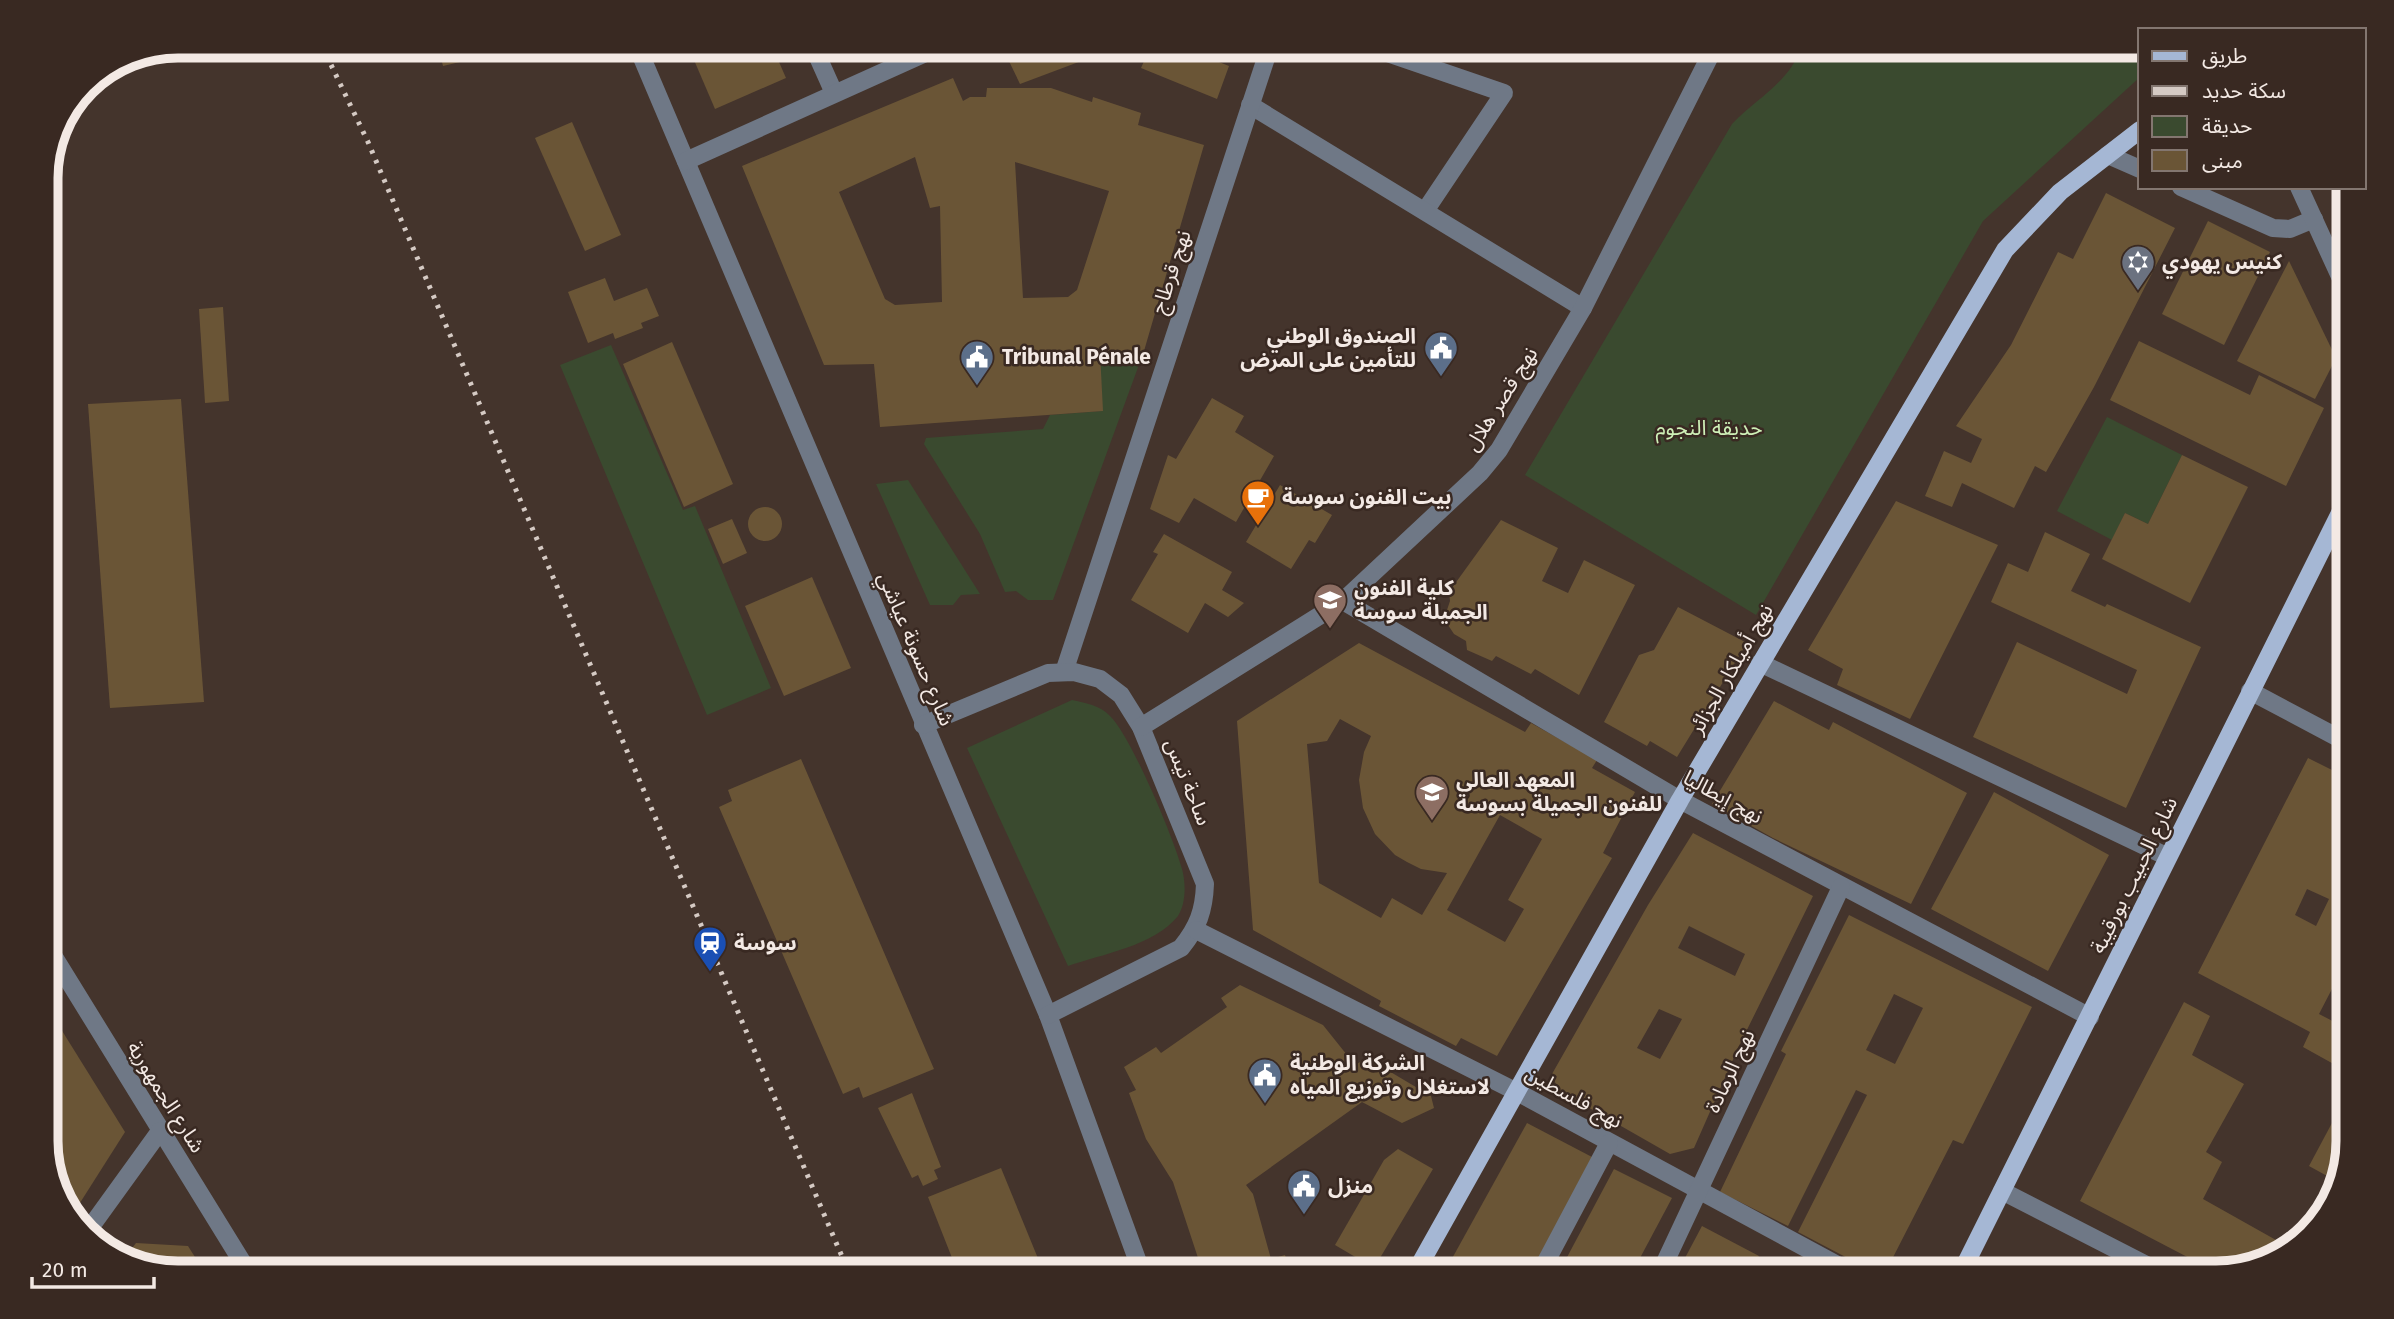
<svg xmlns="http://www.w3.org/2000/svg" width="2394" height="1319" font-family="'Fira Sans','Noto Sans Arabic',sans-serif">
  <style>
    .green { fill: #3a4a2f }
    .building { fill: #6a5536; fill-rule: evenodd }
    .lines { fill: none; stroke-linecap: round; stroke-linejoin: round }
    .minor { stroke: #6f7886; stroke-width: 18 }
    .major { stroke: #a5b7d4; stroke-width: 18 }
    .rail { stroke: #d5cac4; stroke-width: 5; stroke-dasharray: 3.5 7; stroke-linecap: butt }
    .labels { text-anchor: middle; stroke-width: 5; stroke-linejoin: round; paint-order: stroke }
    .poi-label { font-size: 21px; font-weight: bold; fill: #f3e9e4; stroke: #392922; text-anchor: start }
    .street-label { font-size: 21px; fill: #f3e9e4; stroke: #392922 }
    .park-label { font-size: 21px; fill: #cef0b7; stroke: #392922 }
    .rim { fill: none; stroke: #f3e9e4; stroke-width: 9 }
  </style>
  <rect width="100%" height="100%" fill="#44342c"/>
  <g class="green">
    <path d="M1802 46H2140V77L1983 221 1756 615 1525 475 1732 124C1758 97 1789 83 1802 46Z"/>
    <path d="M611 345 683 510 695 506 771 688 707 715 560 365Z"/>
    <path d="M1144 351 1053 600H1028L1016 591 1005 592 980 534 924 444 926 438 1043 429 1050 415 1102 411 1100 352Z"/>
    <path d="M2107 417 2182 455 2148 524 2125 513 2112 540 2057 511Z"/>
    <path d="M908 480 980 594 961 595 953 605H930L876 484Z"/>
    <path d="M1072 700C1085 703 1100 705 1110 716 1131 736 1174 839 1182 869 1186 883 1186 904 1178 916 1154 946 1102 954 1068 966L967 748Z"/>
  </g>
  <g class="building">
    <path d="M438 46H478L481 57 443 66Z"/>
    <path d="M709 46H772L786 78 715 109 691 53Z"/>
    <path d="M1027 46H1106L1108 51 1020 84 1006 55Z"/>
    <path d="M1116 46H1179L1229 66 1217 99 1141 68 1145 59Z"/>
    <path d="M953 78 963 101 970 97H986L987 88H1051L1092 102 1093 97 1141 113 1138 125 1204 145 1144 351 1100 352 1103 411 880 427 874 364 824 365 742 166ZM915 157 930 208 940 206 942 302 895 305 885 299 839 192ZM1015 162 1109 191 1077 290 1068 297 1023 298Z"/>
    <path d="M572 122 621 235 585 251 535 138Z"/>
    <path d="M2106 193 2175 228 2094 387 2046 472 2035 466 2014 508 1962 483 1952 507 1925 496 1944 451 1971 463 1982 439 1956 426 2011 345 2058 252 2073 259Z"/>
    <path d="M2208 221 2270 252 2224 345 2162 314Z"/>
    <path d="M2289 261 2336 358 2315 399 2237 361Z"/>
    <path d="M605 278 614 301 647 288 659 316 641 323 643 328 615 339 613 333 588 343 568 292Z"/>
    <path d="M223 307 229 401 205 403 199 309Z"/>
    <path d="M2139 341 2250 395 2259 375 2324 408 2286 486 2110 400Z"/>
    <path d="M672 342 733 484 684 507 623 364Z"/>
    <path d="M1212 398 1244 416 1235 432 1274 456 1236 522 1194 498 1179 523 1150 509 1168 455 1176 459Z"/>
    <path d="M181 399 204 702 110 708 88 404Z"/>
    <path d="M2182 455 2248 487 2190 603 2102 559 2125 513 2148 524Z"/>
    <path d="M1280 485 1332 515 1315 543 1309 540 1291 569 1246 542Z"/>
    <path d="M1896 501 1998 545 1910 719 1837 685 1843 669 1808 650Z"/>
    <circle cx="765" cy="524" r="17"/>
    <path d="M732 519 747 553 723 564 708 529Z"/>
    <path d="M1501 520 1558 548 1542 581 1568 593 1584 560 1635 585 1579 695 1535 669 1531 674 1496 656 1492 661 1467 650 1466 641 1454 634 1444 619 1450 601 1449 592Z"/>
    <path d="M2045 532 2090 554 2071 591 2105 607 2107 604 2201 647 2126 808 1973 737 2017 642 2127 694 2137 670 1991 602 2008 563 2028 572Z"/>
    <path d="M1164 534 1232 572 1222 590 1244 603 1228 617 1205 603 1188 633 1131 600 1158 554 1153 552Z"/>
    <path d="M812 577 851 668 784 696 745 606Z"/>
    <path d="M1678 607 1747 643 1677 757 1650 741 1647 746 1604 722 1639 655 1654 650Z"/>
    <path d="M1359 643 1525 732 1531 723 1597 760 1592 768 1635 792 1603 853 1612 858 1497 1056 1461 1038 1456 1046 1379 1006 1381 1001 1253 930 1237 721ZM1340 719 1371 736 1364 752 1359 780 1363 808 1375 834 1395 855 1407 862 1421 869 1447 873 1422 915 1392 898 1381 918 1319 883 1307 744 1327 741ZM1500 815 1542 839 1508 900 1524 909 1505 942 1447 910Z"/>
    <path d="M1774 701 1829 730 1833 722 1967 793 1911 904 1773 838 1712 804Z"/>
    <path d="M2308 758 2348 778V958L2319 1014 2348 1029V1072L2303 1047 2310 1032 2198 973ZM2307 889 2329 899 2316 926 2295 915Z"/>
    <path d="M801 759 934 1069 863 1098 859 1087 843 1094 719 807 732 801 728 790Z"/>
    <path d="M1994 792 2109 855 2048 971 1931 909Z"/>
    <path d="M1693 833 1813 896 1739 1046 1694 1148 1670 1154 1558 1090 1552 1074 1648 905ZM1689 926 1745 954 1735 976 1678 948ZM1659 1009 1682 1019 1660 1059 1637 1048Z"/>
    <path d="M1849 915 2032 1007 1963 1144 1953 1140 1885 1273H1876L1798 1232 1867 1095 1856 1090 1788 1226 1720 1192 1786 1054 1781 1051ZM1894 994 1923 1008 1895 1064 1866 1050Z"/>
    <path d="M1240 985 1323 1025 1355 1065 1367 1058 1431 1096 1434 1108 1402 1123 1362 1102 1246 1185 1253 1194 1271 1259 1285 1255 1291 1273H1203L1173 1182 1146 1139 1129 1093 1136 1090 1124 1067 1156 1047 1161 1053 1227 1007 1221 998Z"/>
    <path d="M2184 1002 2210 1016 2192 1055 2244 1084 2206 1152 2222 1162 2203 1199 2290 1248 2283 1256 2218 1273 2080 1201Z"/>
    <path d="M46 1005 125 1132 71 1217 46 1149Z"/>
    <path d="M912 1093 941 1167 934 1170 938 1179 923 1186 918 1175 912 1178 878 1108Z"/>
    <path d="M2348 1093V1141L2338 1182 2309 1166Z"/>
    <path d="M1527 1123 1592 1157 1531 1273H1444Z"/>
    <path d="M1398 1149 1433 1169 1374 1268 1335 1245 1384 1160Z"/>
    <path d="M1001 1168 1044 1273H958L928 1197Z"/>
    <path d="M1614 1169 1672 1198 1632 1273H1589L1565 1261Z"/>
    <path d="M1702 1226 1759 1256 1750 1273H1677Z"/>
    <path d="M136 1243 188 1246 205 1273 178 1274 124 1259Z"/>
    <path d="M2042 1261 2069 1273H2036Z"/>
  </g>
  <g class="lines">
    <g class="minor">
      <path d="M637 46 1048 1015 1142 1273"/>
      <path d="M813 46 834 93"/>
      <path d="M1367 46 1504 93 1425 211"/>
      <path d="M1250 105 1583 308"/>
      <path d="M2108 155 2140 169"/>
      <path d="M686 161 941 46"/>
      <path d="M2181 187 2273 228 2290 229 2314 219"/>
      <path d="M2299 187 2348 294"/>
      <path d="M1343 601 1680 800 2090 1017"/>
      <path d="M1760 663 2168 857"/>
      <path d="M1064 672 1270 46"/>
      <path d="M2250 691 2348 743"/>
      <path d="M923 725 1048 673 1074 672 1100 679 1121 695 1141 727 1205 884C1204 911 1198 927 1181 948L1048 1015"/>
      <path d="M1141 727 1343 601 1480 473 1499 450 1583 308 1715 46"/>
      <path d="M1196 930 1517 1092 1852 1273"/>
      <path d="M46 944 249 1273"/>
      <path d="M2002 1191 2162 1273"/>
      <path d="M87 1232 160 1131"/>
      <path d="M1540 1273 1609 1143"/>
      <path d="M1660 1273 1841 887"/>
    </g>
    <g class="major">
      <path d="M1415 1273 1680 800 2005 250 2060 192 2140 130"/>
      <path d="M1961 1273 2348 497"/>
    </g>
    <path class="rail" d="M322 46 368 142 849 1273"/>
  </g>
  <defs>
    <g id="synagogue-pin" transform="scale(1.75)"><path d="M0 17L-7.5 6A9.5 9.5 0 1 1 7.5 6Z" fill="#6b7280" stroke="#392922"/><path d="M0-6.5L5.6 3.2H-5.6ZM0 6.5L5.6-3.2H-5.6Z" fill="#fff"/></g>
    <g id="civic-pin" transform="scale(1.75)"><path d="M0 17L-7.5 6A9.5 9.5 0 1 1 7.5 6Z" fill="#5c6f8a" stroke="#392922"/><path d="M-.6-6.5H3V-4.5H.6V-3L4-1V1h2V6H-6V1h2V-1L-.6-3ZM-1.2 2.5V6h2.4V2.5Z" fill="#fff"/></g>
    <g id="cafe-pin" transform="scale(1.75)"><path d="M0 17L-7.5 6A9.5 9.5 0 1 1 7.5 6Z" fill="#e8710a" stroke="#392922"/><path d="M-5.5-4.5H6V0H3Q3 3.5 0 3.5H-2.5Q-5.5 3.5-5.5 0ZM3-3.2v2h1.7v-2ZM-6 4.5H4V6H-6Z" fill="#fff"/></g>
    <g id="university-pin" transform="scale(1.75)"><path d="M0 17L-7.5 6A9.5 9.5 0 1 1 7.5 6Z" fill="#8d6e63" stroke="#392922"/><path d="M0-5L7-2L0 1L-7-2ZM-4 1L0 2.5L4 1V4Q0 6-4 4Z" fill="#fff"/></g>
    <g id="station-pin" transform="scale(1.75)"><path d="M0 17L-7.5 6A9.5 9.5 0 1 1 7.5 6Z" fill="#1a4fb4" stroke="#392922"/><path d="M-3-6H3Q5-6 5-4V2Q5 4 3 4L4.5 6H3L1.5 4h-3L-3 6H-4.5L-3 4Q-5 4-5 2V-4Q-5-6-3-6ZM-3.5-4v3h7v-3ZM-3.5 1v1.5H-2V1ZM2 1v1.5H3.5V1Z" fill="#fff"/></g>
  </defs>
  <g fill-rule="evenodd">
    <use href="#synagogue-pin" x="2138" y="262"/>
    <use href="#civic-pin" x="1441" y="348"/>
    <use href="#civic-pin" x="977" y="357"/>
    <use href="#cafe-pin" x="1258" y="497"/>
    <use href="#university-pin" x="1330" y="600"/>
    <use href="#university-pin" x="1432" y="792"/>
    <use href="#station-pin" x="710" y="943"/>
    <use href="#civic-pin" x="1265" y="1075"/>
    <use href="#civic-pin" x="1304" y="1186"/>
  </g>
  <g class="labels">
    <g class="poi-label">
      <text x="2162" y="269">كنيس يهودي</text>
      <text x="1416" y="343" text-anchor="end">الصندوق الوطني<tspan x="1416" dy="24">للتأمين على المرض</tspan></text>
      <text x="1002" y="364">Tribunal Pénale</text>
      <text x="1282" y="504">بيت الفنون سوسة</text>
      <text x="1354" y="595">كلية الفنون<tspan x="1354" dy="24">الجميلة سوسة</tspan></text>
      <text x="1456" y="787">المعهد العالي<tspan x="1456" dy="24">للفنون الجميلة بسوسة</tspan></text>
      <text x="734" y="950">سوسة</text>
      <text x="1290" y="1070">الشركة الوطنية<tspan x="1290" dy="24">لاستغلال وتوزيع المياه</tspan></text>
      <text x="1328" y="1193">منزل</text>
    </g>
    <g class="street-label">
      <text transform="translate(1171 272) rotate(-72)" y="7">نهج قرطاج</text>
      <text transform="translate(1501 399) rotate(-58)" y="7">نهج قصر هلال</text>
      <text transform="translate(916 649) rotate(67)" y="7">شارع حسونة عياشي</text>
      <text transform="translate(1731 669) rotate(-60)" y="7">نهج أميلكار الجزائر</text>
      <text transform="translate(1188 782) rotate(68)" y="7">ساحة تيس</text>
      <text transform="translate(1723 797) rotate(29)" y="7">نهج إيطاليا</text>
      <text transform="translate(2134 875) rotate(-64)" y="7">شارع الحبيب بورقيبة</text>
      <text transform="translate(1730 1071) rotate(-65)" y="7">نهج الرمادة</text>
      <text transform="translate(166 1097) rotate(58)" y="7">شارع الجمهورية</text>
      <text transform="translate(1574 1097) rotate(29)" y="7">نهج فلسطين</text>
    </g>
    <g class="park-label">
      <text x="1709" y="435">حديقة النجوم</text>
    </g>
  </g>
  <path d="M0 0H2394V1319H0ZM178 58H2216A120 120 0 0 1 2336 178V1141A120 120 0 0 1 2216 1261H178A120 120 0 0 1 58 1141V178A120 120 0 0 1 178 58Z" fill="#392922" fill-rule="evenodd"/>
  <path class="rim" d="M178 58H2216A120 120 0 0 1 2336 178V1141A120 120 0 0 1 2216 1261H178A120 120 0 0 1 58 1141V178A120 120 0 0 1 178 58Z"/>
  <rect x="2138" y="28" width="228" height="161" fill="#392922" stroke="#837670" stroke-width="2"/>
  <rect x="2152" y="51" width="35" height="10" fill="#a5b7d4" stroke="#837670" stroke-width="2"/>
  <text x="2202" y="63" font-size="21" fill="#f3e9e4">طريق</text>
  <rect x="2152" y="86" width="35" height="10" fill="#d5cac4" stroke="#837670" stroke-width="2"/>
  <text x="2202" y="98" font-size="21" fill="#f3e9e4">سكة حديد</text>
  <rect x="2152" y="116" width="35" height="21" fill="#3a4a2f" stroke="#837670" stroke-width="2"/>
  <text x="2202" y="133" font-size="21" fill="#f3e9e4">حديقة</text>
  <rect x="2152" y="150" width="35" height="21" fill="#6a5536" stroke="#837670" stroke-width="2"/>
  <text x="2202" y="168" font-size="21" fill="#f3e9e4">مبنى</text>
  <path d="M32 1277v10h122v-10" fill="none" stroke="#f3e9e4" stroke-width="3.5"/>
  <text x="42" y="1277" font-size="21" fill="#f3e9e4" stroke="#392922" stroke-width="5" paint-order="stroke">20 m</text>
</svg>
